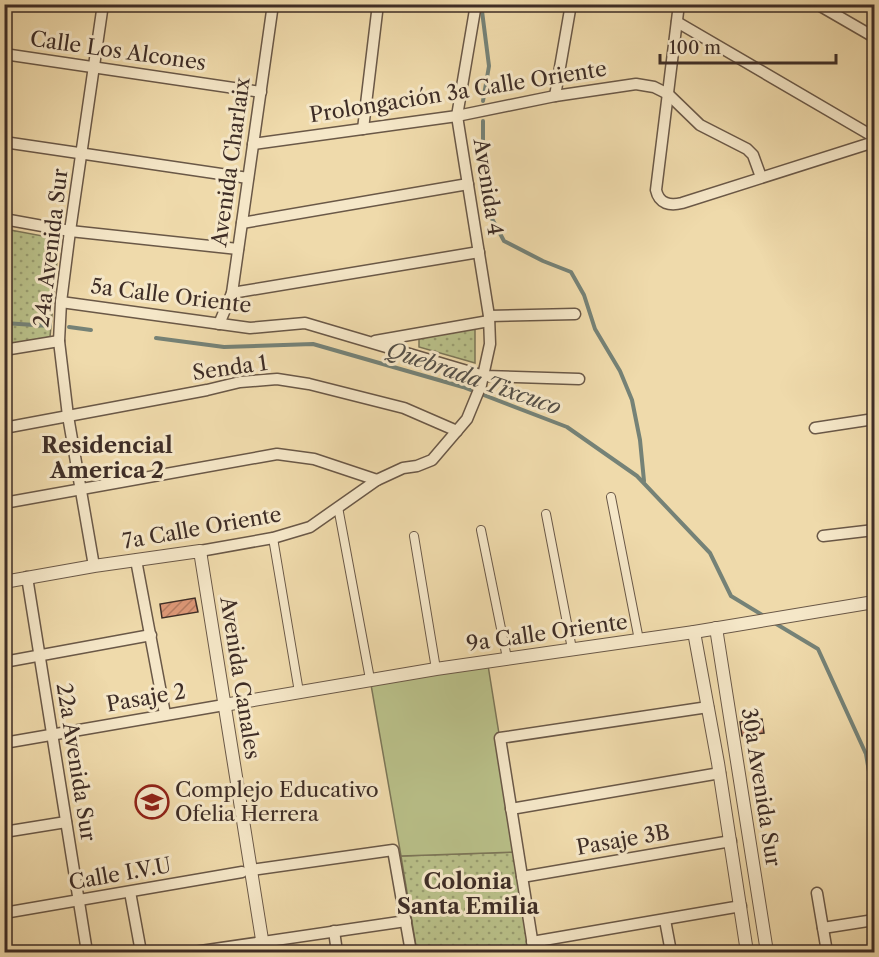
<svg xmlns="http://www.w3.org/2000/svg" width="879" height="957" font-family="'Libre Caslon Text',serif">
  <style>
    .park { fill: url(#park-dots); stroke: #7c7658; stroke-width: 1.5 }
    .pitch { fill: #b9c089; stroke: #7c7658; stroke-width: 1.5 }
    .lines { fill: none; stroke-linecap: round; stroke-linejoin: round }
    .stream { stroke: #758277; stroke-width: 4 }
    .building { fill: url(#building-hatch); stroke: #3e2d26; stroke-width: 1.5 }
    .pedestrian-casing { stroke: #6a5847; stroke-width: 10 }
    .minor-casing { stroke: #6a5847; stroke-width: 13 }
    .tertiary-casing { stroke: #6a5847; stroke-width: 14 }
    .pedestrian { stroke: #f5e7c8; stroke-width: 8 }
    .minor { stroke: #f5e7c8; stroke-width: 10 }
    .tertiary { stroke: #f5e7c8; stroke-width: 12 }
    .labels { text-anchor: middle; stroke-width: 6; stroke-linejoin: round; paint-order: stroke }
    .street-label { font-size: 21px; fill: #3e2d26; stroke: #f5e7c8 }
    .poi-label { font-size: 21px; fill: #3e2d26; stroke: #f5e7c8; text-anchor: start }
    .water-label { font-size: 22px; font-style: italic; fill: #555048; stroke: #f5e7c8 }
    .neighbourhood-label { font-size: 22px; font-weight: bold; fill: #3e2d26; stroke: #f5e7c8 }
  </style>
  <defs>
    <pattern id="park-dots" width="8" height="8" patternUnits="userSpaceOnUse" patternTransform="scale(1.5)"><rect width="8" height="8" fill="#b9c089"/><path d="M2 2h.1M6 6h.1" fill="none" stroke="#989c70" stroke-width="1.8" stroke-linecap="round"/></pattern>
    <pattern id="building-hatch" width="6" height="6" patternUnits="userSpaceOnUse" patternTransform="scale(1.5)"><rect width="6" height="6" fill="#dd9877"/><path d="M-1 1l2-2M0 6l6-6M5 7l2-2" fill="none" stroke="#b57c61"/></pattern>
  </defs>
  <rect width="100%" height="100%" fill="#efdaab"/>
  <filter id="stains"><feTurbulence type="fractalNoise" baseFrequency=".00333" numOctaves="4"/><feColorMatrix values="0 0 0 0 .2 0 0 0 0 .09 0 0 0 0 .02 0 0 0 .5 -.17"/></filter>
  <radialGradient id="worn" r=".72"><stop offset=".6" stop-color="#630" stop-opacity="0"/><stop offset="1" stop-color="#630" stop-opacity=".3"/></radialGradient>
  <g class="park">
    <path d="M5 229 59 239 50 337 5 345Z"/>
    <path d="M475 325V363L419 347V338Z"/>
    <path d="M518 852 536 952H417L401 856Z"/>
  </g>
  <path class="pitch" d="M487 659 518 852 401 856 370 679Z"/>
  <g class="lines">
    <g class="stream">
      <path d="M480 4 482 11 489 66 483 101"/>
      <path d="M483 121V147L490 215 504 241 543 261 571 272 584 295 595 329 620 371 632 400 640 440 644 481"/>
      <path d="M4 323 50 326"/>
      <path d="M69 327 91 330"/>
      <path d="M156 338 224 347 313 344 463 387 567 427 637 476 710 553 731 596 764 616"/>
      <path d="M773 622 818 649 866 754 874 801"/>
    </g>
  </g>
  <g class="building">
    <path d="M195 598 198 612 162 618 160 604Z"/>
    <path d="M762 719 764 733 742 736 740 722Z"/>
  </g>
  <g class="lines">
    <g class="pedestrian-casing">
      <g id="pedestrian">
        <path d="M611 497 639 640"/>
        <path d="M338 507 370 679"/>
        <path d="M546 514 572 649"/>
        <path d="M481 530 507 658"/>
        <path d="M414 536 436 669"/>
        <path d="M273 538 299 692"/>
      </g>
    </g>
    <g class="minor-casing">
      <g id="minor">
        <path d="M679 4 656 190C659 204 670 206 682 203L874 142"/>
        <path d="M817 4 874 37"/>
        <path d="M677 22 874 137"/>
        <path d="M4 54 261 92"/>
        <path d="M555 96 571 4"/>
        <path d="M363 129 378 4"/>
        <path d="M4 142 248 178"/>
        <path d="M253 144 457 116 555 96 636 84 654 87 668 94 700 125 747 149 753 155 761 177"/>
        <path d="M4 219 70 231 238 249"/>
        <path d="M242 223 468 184"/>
        <path d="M232 293 479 252"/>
        <path d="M61 302 250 328 305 323 484 376 579 379"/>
        <path d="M489 316 575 314"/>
        <path d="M219 324 232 293 273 4"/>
        <path d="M375 341 489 321"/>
        <path d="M4 350 59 341"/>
        <path d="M4 428 207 390 240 382 277 379 309 384 404 408 457 431"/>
        <path d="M815 428 874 419"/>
        <path d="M4 503 277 454 314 459 377 480"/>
        <path d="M823 536 874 530"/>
        <path d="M200 551 273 538 310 527 377 480 403 468 417 466 432 460 467 419 481 385 490 344 489 316 457 116 476 4"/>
        <path d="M136 560 165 714"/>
        <path d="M94 566 68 416 59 341 61 302 70 231 103 4"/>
        <path d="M27 577 87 952"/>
        <path d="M4 662 151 635"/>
        <path d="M4 743 224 705"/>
        <path d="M511 809 720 773"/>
        <path d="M4 832 66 822"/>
        <path d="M251 870 393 850 411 952"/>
        <path d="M522 877 731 841"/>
        <path d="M130 892 141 952"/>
        <path d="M817 893 827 952"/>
        <path d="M4 913 242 872"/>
        <path d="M665 920 671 952"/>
        <path d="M823 928 874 920"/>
        <path d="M334 931 337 952"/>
        <path d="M532 942 741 906"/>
        <path d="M4 950 5 952"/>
        <path d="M194 952 406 921"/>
        <path d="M534 952 500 738 708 707"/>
      </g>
    </g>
    <g class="tertiary-casing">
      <g id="tertiary">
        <path d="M4 582 94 566 200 551 264 952"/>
        <path d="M716 628 767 952"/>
        <path d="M694 632 718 763 747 952"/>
        <path d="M224 705 436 669 694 632 874 602"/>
      </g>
    </g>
    <use href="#pedestrian" class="pedestrian"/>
    <use href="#minor" class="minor"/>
    <use href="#tertiary" class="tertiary"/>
  </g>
  <defs>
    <g id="school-ring" transform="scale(1.725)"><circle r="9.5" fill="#f5e7c8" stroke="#8f2418" stroke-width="1.5"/><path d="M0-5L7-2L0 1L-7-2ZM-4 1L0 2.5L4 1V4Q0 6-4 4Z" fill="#8f2418"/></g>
  </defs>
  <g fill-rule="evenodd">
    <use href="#school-ring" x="152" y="802"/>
  </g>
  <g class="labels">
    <g class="street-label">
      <text transform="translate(118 51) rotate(8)" y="7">Calle Los Alcones</text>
      <text transform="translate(458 92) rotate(-9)" y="7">Prolongación 3a Calle Oriente</text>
      <text transform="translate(231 162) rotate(-82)" y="7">Avenida Charlaix</text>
      <text transform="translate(488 187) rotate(81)" y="7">Avenida 4</text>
      <text transform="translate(51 248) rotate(-83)" y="7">24a Avenida Sur</text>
      <text transform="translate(171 296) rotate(7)" y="7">5a Calle Oriente</text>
      <text transform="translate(230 368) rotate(-8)" y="7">Senda 1</text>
      <text transform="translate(202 528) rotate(-10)" y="7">7a Calle Oriente</text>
      <text transform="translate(547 633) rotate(-8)" y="7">9a Calle Oriente</text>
      <text transform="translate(240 678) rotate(81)" y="7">Avenida Canales</text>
      <text transform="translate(146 698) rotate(-10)" y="7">Pasaje 2</text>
      <text transform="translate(76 762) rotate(81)" y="7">22a Avenida Sur</text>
      <text transform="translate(761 787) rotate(81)" y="7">30a Avenida Sur</text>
      <text transform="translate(623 840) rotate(-10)" y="7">Pasaje 3B</text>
      <text transform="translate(120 874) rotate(-10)" y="7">Calle I.V.U</text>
    </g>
    <g class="poi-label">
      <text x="175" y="797">Complejo Educativo<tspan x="175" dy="24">Ofelia Herrera</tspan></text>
    </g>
    <g class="water-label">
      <text transform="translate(474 378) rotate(19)" y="8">Quebrada Tixcuco</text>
    </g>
    <g class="neighbourhood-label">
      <text x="107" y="453">Residencial<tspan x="107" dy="25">America 2</tspan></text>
      <text x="468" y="889">Colonia<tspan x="468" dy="25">Santa Emilia</tspan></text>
    </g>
  </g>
  <rect width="879" height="957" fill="none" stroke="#efdaab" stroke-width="24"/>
  <rect x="6" y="6" width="867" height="945" fill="none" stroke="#3e2d26" stroke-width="3"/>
  <rect x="12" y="12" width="855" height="933" fill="none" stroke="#3e2d26" stroke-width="1.5"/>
  <path d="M660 54v9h176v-9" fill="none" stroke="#3e2d26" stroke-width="3"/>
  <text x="669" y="54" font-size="18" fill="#3e2d26" stroke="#f5e7c8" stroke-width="4.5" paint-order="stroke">100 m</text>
  <rect width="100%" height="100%" filter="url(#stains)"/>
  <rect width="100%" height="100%" fill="url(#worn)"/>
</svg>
